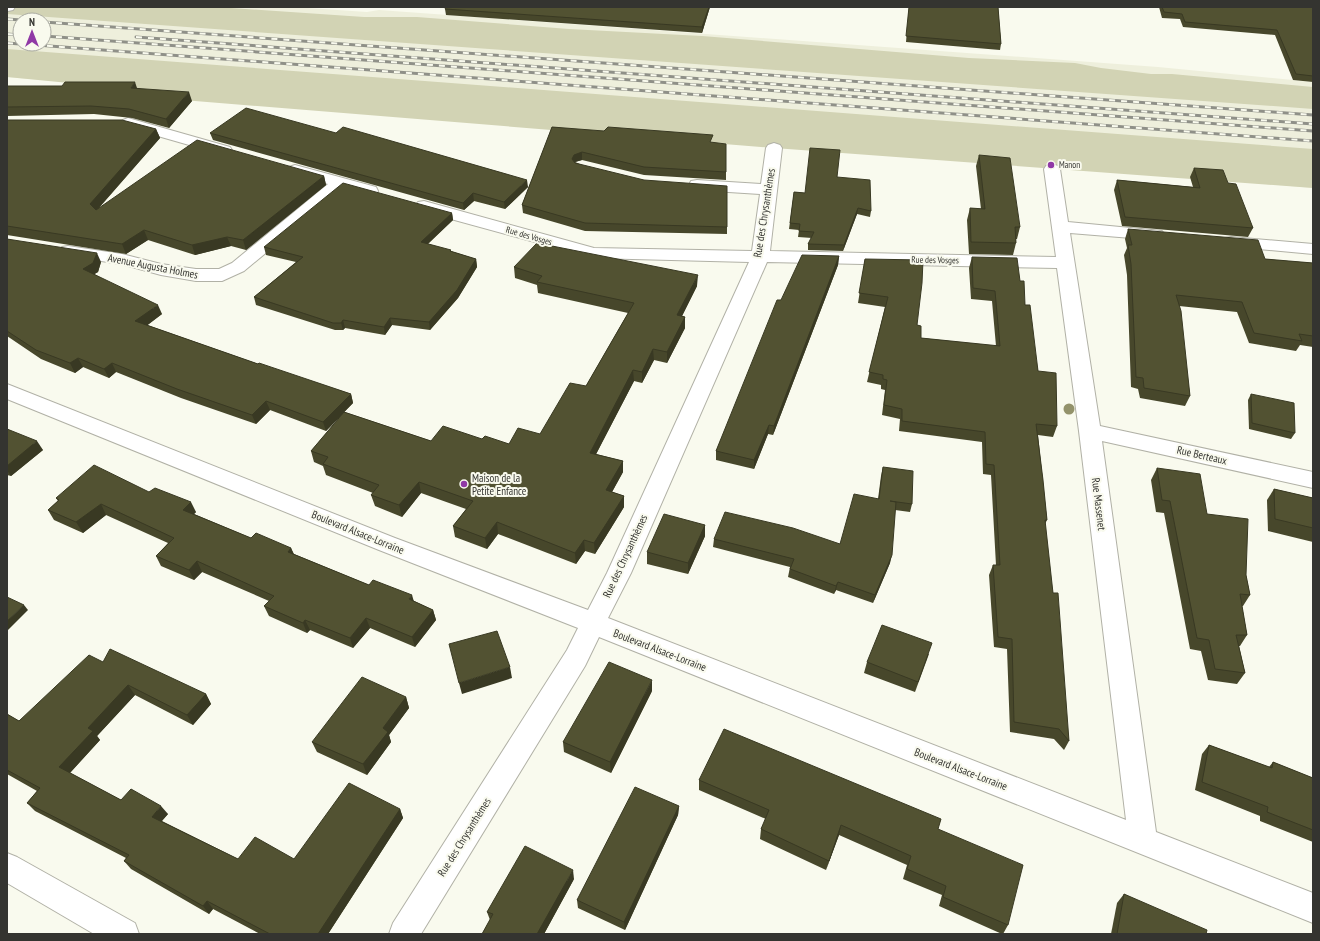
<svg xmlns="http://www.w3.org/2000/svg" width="1320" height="941" font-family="'PT Sans Narrow',sans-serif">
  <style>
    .built { fill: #eeefdc; fill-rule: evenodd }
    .green { fill: #d2d3b4 }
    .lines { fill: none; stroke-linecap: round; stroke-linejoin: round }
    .minor-casing { stroke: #b1b1a6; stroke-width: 2 }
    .minor { fill: #fff; fill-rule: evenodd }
    .rail-casing { stroke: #8f9088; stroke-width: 3 }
    .rail { stroke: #f9faee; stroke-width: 2; stroke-dasharray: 6; stroke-linecap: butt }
    .tree { fill: #93926b }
    .wall { fill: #47472b }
    .shaded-wall { fill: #393923 }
    .building { fill: #525232; stroke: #393923 }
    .poi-dot { fill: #9039a6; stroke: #f9faee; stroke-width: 1.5 }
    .labels { text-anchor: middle; stroke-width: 4; stroke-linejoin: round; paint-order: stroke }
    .far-poi-label { font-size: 9px; fill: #343430; stroke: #f9faee; text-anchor: start }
    .far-street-label { font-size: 9px; fill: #343430; stroke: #f9faee }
    .street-label { font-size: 11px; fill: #343430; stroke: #f9faee }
    .poi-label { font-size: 11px; fill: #343430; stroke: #f9faee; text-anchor: start }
  </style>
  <rect width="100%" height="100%" fill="#f9faee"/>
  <path class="built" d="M7 7H293L367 12 379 10 1158 67 1313 82V188L7 77ZM20 20H44V44H20Z"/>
  <g class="green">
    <path d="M7 7H217L364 17H417L569 29 702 36 969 58 1075 63 1101 68 1151 74H1172L1313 87V109L7 14Z"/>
    <path d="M7 49 1313 149V188L774 148 146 97 152 91 7 77Z"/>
  </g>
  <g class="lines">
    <g class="minor-casing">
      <g id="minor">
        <path d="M7 7H15L13 10 8 11Z"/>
        <path d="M128 118 230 147 232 150 230 153 224 155 123 126 120 123 123 120Z"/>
        <path d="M774 143 780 145 782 148 770 251 1056 257 1044 169 1046 166 1052 164 1058 166 1060 169 1068 222 1162 231 1165 235 1162 239 1156 240 1070 233 1100 426 1313 472V488L1102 441 1156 832 1313 893V923L599 637 585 666 421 934H389L393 923 567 650 578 628 379 550 7 399V384L395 538 588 610 607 573 749 262 593 258 418 210 415 206 418 202 424 201 594 248 752 251 760 194 697 190 691 189 689 185 691 181 697 180 761 184 766 148 768 145ZM767 262 1057 268 1079 431 1126 820 608 618 631 573Z"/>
        <path d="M295 165 376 187 378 191 376 195 370 196 343 189 244 271 222 281H196L161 275 121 264 68 256 62 255 59 251 62 247 68 246 122 254 161 264 196 269H219L232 263 328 184 289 173 287 170 289 167Z"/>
        <path d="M1231 237 1313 244V254L1225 246 1222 242 1225 238Z"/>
        <path d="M7 853 17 857 135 923 139 934H94L7 883Z"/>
      </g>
    </g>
    <use href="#minor" class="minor"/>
    <g class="rail-casing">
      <g id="rail">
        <path d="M7 19 21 20"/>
        <path d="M44 22 1313 115"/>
        <path d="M7 34 20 35"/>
        <path d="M44 36 1313 131"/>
        <path d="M136 37 1313 124"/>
        <path d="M7 43 20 44"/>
        <path d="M23 44 1313 141"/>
      </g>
    </g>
    <use href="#rail" class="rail"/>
  </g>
  <circle class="tree" cx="1069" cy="409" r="5.5"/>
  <g class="wall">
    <path d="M444 7H710L702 33 446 15 445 9 446 7Z"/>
    <path d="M909 7H998L1001 44 1000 50 906 42Z"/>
    <path d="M1159 7H1313V82L1293 80 1275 35 1183 27 1180 19 1162 18Z"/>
    <path d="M7 86 137 88 192 101 169 128 132 118 94 114 7 116Z"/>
    <path d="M7 120 156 129 160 138 99 208 324 176 326 185 246 250 231 246 195 255 148 240 126 254 7 235Z"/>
    <path d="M552 127 712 143 726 172V180L644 175 582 160 575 162 727 227V234L585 231 523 213 522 205Z"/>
    <path d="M210 133 528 187 505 209 474 201 464 210 213 140Z"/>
    <path d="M979 155 1020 227 1017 239H1016V243L1013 255 969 254 967 220 970 208 981 209 976 166Z"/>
    <path d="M1194 168 1228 183 1253 228 1248 237 1122 226 1114 190 1117 180 1193 187 1190 177Z"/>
    <path d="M837 177 871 211 870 217 857 214 843 251 808 250V244L812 238 798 237 799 230 789 229 794 192 805 193Z"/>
    <path d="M452 213 453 220 428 244 476 259 477 267 458 298 430 330 392 325 385 335 345 328 343 330H335L256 305 254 297 296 262 266 255 264 247Z"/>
    <path d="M1128 229 1265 259 1313 263V347L1300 345 1296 351 1249 343 1237 312 1179 306 1190 396 1185 406 1140 398 1138 389 1131 387 1127 275 1124 255 1127 248 1125 239Z"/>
    <path d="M7 239 101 262 98 272 94 274 162 314 147 325 258 364 351 394 353 403 344 412 431 441 482 439 509 444 540 434 586 386 628 313 538 293 537 285 515 278 514 267 697 286 682 316 685 317V328L667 363 654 360 642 383 634 381 596 454 623 461V472L612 492 624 496V507L595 554 585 551 576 564 498 534 487 549 455 537 453 526 466 509 421 493 402 517 375 506 371 495 373 493 326 475 323 466 314 462 311 451 343 414 326 431 270 410 256 424 181 398 116 372 109 378 83 367 75 373 41 359 7 336Z"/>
    <path d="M839 256 838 265 773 435 768 434 754 469 716 460V451L781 300Z"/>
    <path d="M972 257 1020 281 1025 305 1038 371 1057 426 1053 437 1038 435 1047 520 1045 524 1069 741 1064 750 1054 739 1010 732 1007 649 994 647 989 575 993 565H996L991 475 983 474 982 442 899 431 900 419 882 415 885 390 881 389V385L867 382 885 307 858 303 865 259 917 325 921 338 996 346 992 301 971 299 969 268Z"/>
    <path d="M1251 394 1295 433 1291 439 1249 429 1248 400Z"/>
    <path d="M7 429 43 450 11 476 7 475Z"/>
    <path d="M883 467 912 504 910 512 895 510 890 563 873 603 836 590 834 594 788 577 790 567 713 547 714 539 840 544 878 499 881 476Z"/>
    <path d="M1157 468 1207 514 1246 575 1250 595 1243 606H1242L1247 635 1240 646H1239L1245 673 1237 684 1208 680 1201 651 1190 649 1164 513 1156 512 1151 480Z"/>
    <path d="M1274 489 1313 498V542L1268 531 1267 500Z"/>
    <path d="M149 492 196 512 194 514 251 538 291 548 294 554 369 585 414 601 433 610 436 620 415 647 370 628 353 648 310 630 307 633 269 616 264 606 269 601 202 572 194 580 161 566 156 556 168 543 106 515 83 533 54 520 48 510 58 501 56 498Z"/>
    <path d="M705 525V536L688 574 647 564V552Z"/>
    <path d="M929 654 915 692 864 673 867 662Z"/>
    <path d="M103 662 206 694 211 704 193 725 135 695 97 736 100 740 70 773 121 800 168 814 162 821 238 859H294L400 809 403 818 328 934H260L213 909 209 914 131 869 124 861 126 858 35 811 27 803 37 791 7 774V714L19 721Z"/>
    <path d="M652 691 611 773 564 752 563 742Z"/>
    <path d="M406 697 409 708 389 735 391 742 367 775 317 752 312 742Z"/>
    <path d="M1209 745 1269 767 1273 762 1313 778V842L1260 821V816L1195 790 1202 754Z"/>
    <path d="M699 780 938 829 1008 925 1003 934H1002L939 906 942 895 903 879 907 865 839 835 826 870 760 839 761 829 766 819 699 790Z"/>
    <path d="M679 806 678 815 625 930 578 908 577 900Z"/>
    <path d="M574 879 544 934H482L490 920 487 912Z"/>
    <path d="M1124 894 1206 934H1111L1117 903Z"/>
  </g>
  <g class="shaded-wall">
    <path d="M709 7H710L702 33V27Z"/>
    <path d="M135 82 138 91 131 88Z"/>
    <path d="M189 92 192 101 169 128 166 119Z"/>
    <path d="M156 129 160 138 94 213 90 204Z"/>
    <path d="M582 152V160L575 162 572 159 574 155Z"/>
    <path d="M324 176 326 185 246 250 243 240Z"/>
    <path d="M527 180 528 187 505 209 504 202Z"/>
    <path d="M473 193 474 201 464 210 463 203Z"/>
    <path d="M858 208 857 214 843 251 844 245Z"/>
    <path d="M452 213 453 220 422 249 421 242Z"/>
    <path d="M144 230 148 240 126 254 122 244Z"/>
    <path d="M227 237 231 246 195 255 192 245Z"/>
    <path d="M97 253 101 262 98 272 88 278 83 269Z"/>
    <path d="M839 256 838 265 773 435 774 426Z"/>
    <path d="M476 259 477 267 458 298 430 330 429 322Z"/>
    <path d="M698 275 697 286 677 326V315Z"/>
    <path d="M158 305 162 314 140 331 135 321Z"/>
    <path d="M685 317V328L667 363V352Z"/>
    <path d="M390 318 392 325 385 335 384 327Z"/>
    <path d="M343 320 345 328 343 330 341 323Z"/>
    <path d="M653 349 654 360 642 383V372Z"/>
    <path d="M78 358 83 367 75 373 70 363Z"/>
    <path d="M112 363 116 372 109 378 104 369Z"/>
    <path d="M633 370 634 381 591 464 590 453Z"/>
    <path d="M351 394 353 403 326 431 323 422Z"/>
    <path d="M266 401 270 410 256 424 252 415Z"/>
    <path d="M769 425 768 434 754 469V460Z"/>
    <path d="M37 441 43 450 11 476 7 470V466Z"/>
    <path d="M623 461V472L607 501 606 490Z"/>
    <path d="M419 482 421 493 402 517 399 505Z"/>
    <path d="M624 496V507L595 554 594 543Z"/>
    <path d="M191 502 196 512 188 520 183 510Z"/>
    <path d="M101 504 106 515 83 533 76 522Z"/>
    <path d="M497 522 498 534 487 549 485 538Z"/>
    <path d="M705 525V536L688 574V563Z"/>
    <path d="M584 540 585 551 576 564 575 553Z"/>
    <path d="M291 548 295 558 288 552Z"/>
    <path d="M892 555 890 563 873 603 875 595Z"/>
    <path d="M197 561 202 572 194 580 189 570Z"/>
    <path d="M838 582 836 590 834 594 836 586Z"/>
    <path d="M412 595 415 605 409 599Z"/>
    <path d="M24 605 28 610 7 631V621Z"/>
    <path d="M433 610 436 620 415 647 412 637Z"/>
    <path d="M366 618 370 628 353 648 350 638Z"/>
    <path d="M305 620 310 630 307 633 303 623Z"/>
    <path d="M510 667 512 678 462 694 459 683Z"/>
    <path d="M652 680V691L611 773 610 762Z"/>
    <path d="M128 685 135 695 97 736 100 740 67 776 59 767 88 728Z"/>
    <path d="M206 694 211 704 193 725 187 715Z"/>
    <path d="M406 697 409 708 389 735 391 742 367 775 363 764 383 728Z"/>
    <path d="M161 806 168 814 158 825 152 817Z"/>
    <path d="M679 806 678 815 625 930 624 922Z"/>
    <path d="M400 809 403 818 328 934H318Z"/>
    <path d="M841 825 839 835 826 870Z"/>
    <path d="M573 870 574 879 544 934H537Z"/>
    <path d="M207 901 213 909 209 914 203 906Z"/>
  </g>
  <g class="building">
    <path d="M446 7H709L702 27 445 9Z"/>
    <path d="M909 7H998L1001 44 906 36Z"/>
    <path d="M1162 7H1313V76L1296 74 1277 30 1185 22 1182 14 1164 12Z"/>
    <path d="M65 82H135L131 88 189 92 166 119 129 109 91 106 7 107V86H62Z"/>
    <path d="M246 108 336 133 343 127 527 180 504 202 473 193 463 203 210 133Z"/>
    <path d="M7 120H122L156 129 90 204 96 210 197 140 324 176 243 240 227 237 192 245 144 230 122 244 7 226Z"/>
    <path d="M552 127 604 131 608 127 713 135 710 142 726 144V172L644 167 582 152 574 155 572 159 575 163 644 180 727 186V227L585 223 522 205Z"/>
    <path d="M810 148 840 150 837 177 870 180 871 211 858 208 844 245 808 244 814 232 799 231 800 224 790 223 794 192 805 193Z"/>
    <path d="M979 155 1010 158 1020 227H1015L1016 243 971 242 970 208 985 209Z"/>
    <path d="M1194 168 1223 170 1228 183 1236 184 1253 228 1125 217 1117 180 1200 188Z"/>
    <path d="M343 183 452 213 421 242 451 250 450 251 476 259 457 290 429 322 390 318 384 327 343 320 341 323H333L254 297 303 257 264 247Z"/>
    <path d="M1128 229 1258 240 1265 259 1313 263V336L1299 334 1302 341 1254 333 1242 302 1176 295 1181 311 1190 396 1144 388 1143 378 1136 377 1131 264 1128 245H1132Z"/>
    <path d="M7 239 97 253 93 263 83 269 158 305 135 321 258 364 259 363 351 394 323 422 266 401 252 415 177 389 112 363 104 369 78 358 70 363 36 350 7 331Z"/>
    <path d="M537 243 698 275 677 315 685 317 667 352 653 349 642 372 633 370 590 453 623 461 606 490 624 496 594 543 584 540 575 553 497 522 485 538 453 526 473 501 419 482 399 505 371 495 379 485 323 464 328 457 311 451 344 412 431 441 443 426 482 439 485 436 509 444 518 428 540 434 570 383 586 386 634 303 537 282 542 276 514 267Z"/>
    <path d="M802 255 839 256 774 426 769 425 754 460 716 451 777 300H781Z"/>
    <path d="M972 257 1017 258 1020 281H1024L1025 305H1030L1038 371 1056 373 1057 426 1036 424 1043 480 1047 520H1045L1053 593H1058L1069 741 1059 729 1014 722 1012 639 998 637 993 565H1000L994 465 986 464 985 432 902 421V409L884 405 887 380 883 379V375L869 372 888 297 859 293 865 259 923 260 922 283 917 325 921 326V338L1000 346 995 291 973 288Z"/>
    <path d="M1251 394 1294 403 1295 433 1252 423Z"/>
    <path d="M7 429 37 441 7 466Z"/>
    <path d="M94 465 149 492 155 488 191 502 183 510 251 538 256 533 291 548 288 552 369 585 373 580 412 595 409 599 433 610 412 637 366 618 350 638 305 620 303 623 264 606 274 596 197 561 189 570 156 556 174 538 101 504 76 522 48 510 59 500 56 498Z"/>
    <path d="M883 467 913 471 912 504 890 501 896 502 892 555 875 595 838 582 836 586 790 569 794 559 714 539 725 512 793 528 840 544 854 494 879 499Z"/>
    <path d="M1157 468 1200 474 1207 514 1248 519 1246 575 1250 595 1240 594 1247 635H1236L1245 673 1215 669 1209 640 1197 638 1170 501 1162 500Z"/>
    <path d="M1274 489 1313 498V528L1275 519Z"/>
    <path d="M664 514 705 525 688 563 647 552Z"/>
    <path d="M7 597 24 605 7 621Z"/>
    <path d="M882 625 932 643 918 682 867 662Z"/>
    <path d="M497 631 510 667 459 683 449 644Z"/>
    <path d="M110 649 206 694 187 715 128 685 88 728 93 731 59 767 121 800 131 789 161 806 152 817 238 859 255 837 294 859 349 783 400 809 318 934H270L207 901 203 906 124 861 129 855 27 803 40 788 7 770V714L19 721 89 655 103 662Z"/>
    <path d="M609 662 652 680 610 762 563 742Z"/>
    <path d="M362 677 406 697 383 728 388 732 363 764 312 742Z"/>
    <path d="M724 729 941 819 938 829 1023 865 1008 925 943 897 946 886 907 869 911 856 841 825 829 861 761 829 769 810 699 780Z"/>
    <path d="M1209 745 1272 768 1273 762 1313 778V830L1267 812 1268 807 1202 782Z"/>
    <path d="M635 787 679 806 624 922 577 900Z"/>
    <path d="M525 846 573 870 537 934H482L493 914 487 912Z"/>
    <path d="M1124 894 1207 930 1206 934H1117Z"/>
  </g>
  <g class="poi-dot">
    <circle cx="1051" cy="165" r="4"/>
    <circle cx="464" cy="484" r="4"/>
  </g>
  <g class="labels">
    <g class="far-poi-label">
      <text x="1059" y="168">Manon</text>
    </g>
    <g class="far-street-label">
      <text transform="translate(529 236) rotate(16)" y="3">Rue des Vosges</text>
      <text transform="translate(935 260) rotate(1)" y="3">Rue des Vosges</text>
    </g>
    <g class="street-label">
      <text transform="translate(764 213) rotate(-81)" y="4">Rue des Chrysanthèmes</text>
      <text transform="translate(153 266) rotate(11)" y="4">Avenue Augusta Holmes</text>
      <text transform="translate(1202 455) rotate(13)" y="4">Rue Berteaux</text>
      <text transform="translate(1099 504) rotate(83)" y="4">Rue Massenet</text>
      <text transform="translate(358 532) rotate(22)" y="4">Boulevard Alsace-Lorraine</text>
      <text transform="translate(625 556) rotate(-65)" y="4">Rue des Chrysanthèmes</text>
      <text transform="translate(660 650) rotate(21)" y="4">Boulevard Alsace-Lorraine</text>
      <text transform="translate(961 769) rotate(21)" y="4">Boulevard Alsace-Lorraine</text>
      <text transform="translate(464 837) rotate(-58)" y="4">Rue des Chrysanthèmes</text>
    </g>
    <g class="poi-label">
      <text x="472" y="482">Maison de la<tspan x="472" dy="13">Petite Enfance</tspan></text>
    </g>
  </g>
  <rect width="1320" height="941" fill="none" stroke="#343430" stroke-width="16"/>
  <g transform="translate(32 32)"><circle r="19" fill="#f9faee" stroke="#aaaba2"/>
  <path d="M0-3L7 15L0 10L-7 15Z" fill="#9039a6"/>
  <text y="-6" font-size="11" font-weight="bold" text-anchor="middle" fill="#343430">N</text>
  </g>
</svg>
